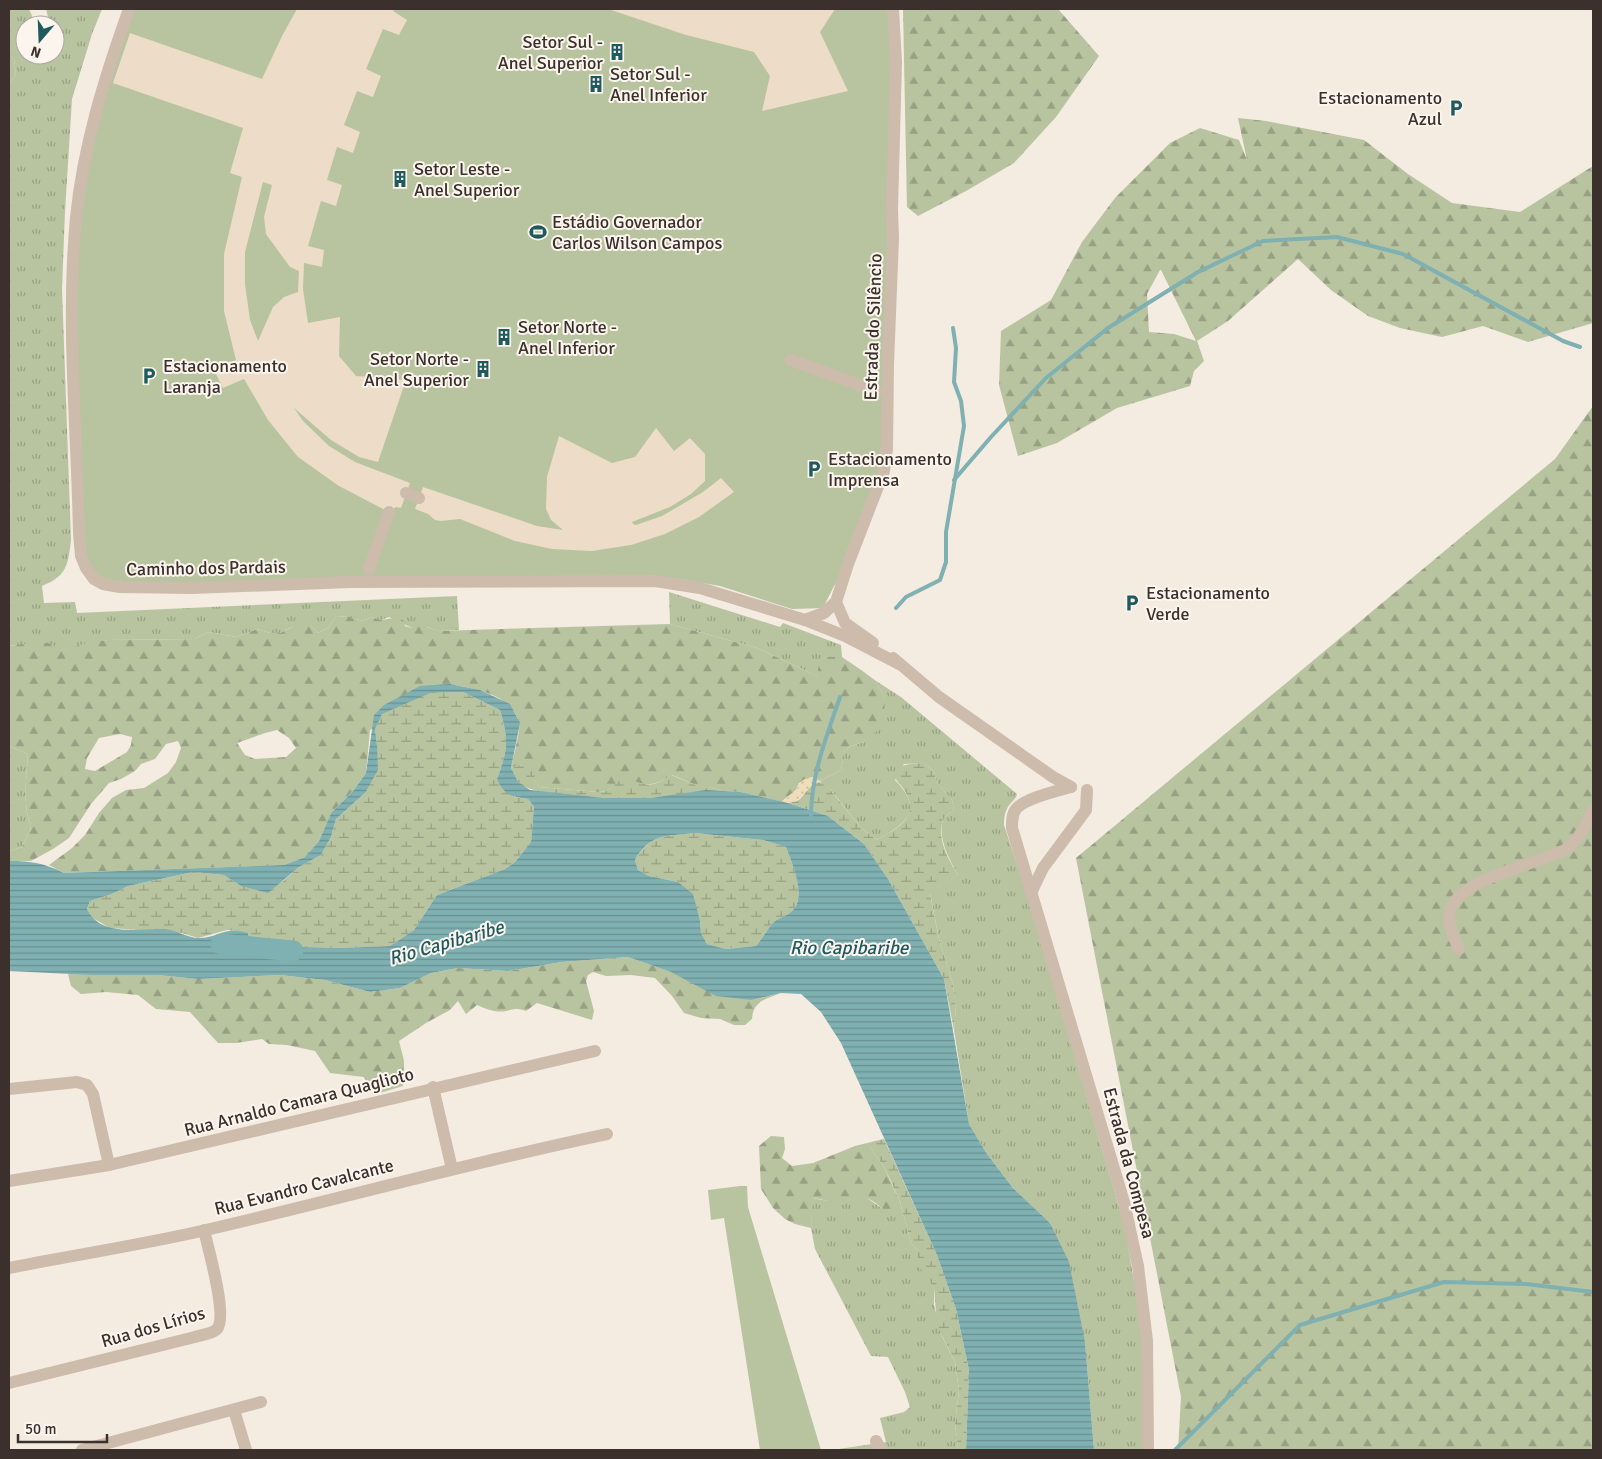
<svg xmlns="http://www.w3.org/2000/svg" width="1602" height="1459" font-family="Signika,sans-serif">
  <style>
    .grass { fill: url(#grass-tufts) }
    .forest { fill: url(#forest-firs); fill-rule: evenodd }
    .wetland { fill: url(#wetland-marsh) }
    .sand { fill: url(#sand-dots) }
    .garden { fill: #b8c4a0 }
    .plaza { fill: #ecdcc8; fill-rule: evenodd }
    .water { fill: url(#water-rules); fill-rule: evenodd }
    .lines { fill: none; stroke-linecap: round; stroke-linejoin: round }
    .stream { stroke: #7fb0b2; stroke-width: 4 }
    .river { stroke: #7fb0b2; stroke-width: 21 }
    .minor { stroke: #cdbbac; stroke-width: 12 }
    .labels { text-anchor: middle; stroke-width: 4; stroke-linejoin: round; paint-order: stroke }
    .poi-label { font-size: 18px; fill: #3b302b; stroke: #fbf5ee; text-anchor: start }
    .street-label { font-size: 18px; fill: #3b302b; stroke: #fbf5ee }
    .water-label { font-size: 19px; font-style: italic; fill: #1f5a5e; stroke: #fbf5ee }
  </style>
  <defs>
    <pattern id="grass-tufts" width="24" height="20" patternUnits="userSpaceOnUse" patternTransform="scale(1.25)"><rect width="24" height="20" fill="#b8c4a0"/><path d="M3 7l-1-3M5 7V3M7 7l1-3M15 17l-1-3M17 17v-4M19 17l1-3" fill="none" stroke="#97a083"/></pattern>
    <pattern id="forest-firs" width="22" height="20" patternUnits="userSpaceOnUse" patternTransform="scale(1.25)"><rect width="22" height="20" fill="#b8c4a0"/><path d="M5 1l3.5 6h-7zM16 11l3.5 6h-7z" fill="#97a083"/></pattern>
    <pattern id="wetland-marsh" width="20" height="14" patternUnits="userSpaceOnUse" patternTransform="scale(1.25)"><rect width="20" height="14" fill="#b8c4a0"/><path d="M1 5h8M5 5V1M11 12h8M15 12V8" fill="none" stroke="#97a083"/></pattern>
    <pattern id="sand-dots" width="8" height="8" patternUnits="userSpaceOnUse" patternTransform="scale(1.25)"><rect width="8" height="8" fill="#efdcb8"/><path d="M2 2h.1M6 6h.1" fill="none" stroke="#cebd9e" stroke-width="1.8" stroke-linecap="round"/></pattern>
    <pattern id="water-rules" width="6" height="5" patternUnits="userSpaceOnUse" patternTransform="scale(1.25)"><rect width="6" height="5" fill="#7fb0b2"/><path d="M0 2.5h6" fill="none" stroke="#699091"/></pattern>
  </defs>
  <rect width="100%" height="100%" fill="#f4ebe1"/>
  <g class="grass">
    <path d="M9 9H29L36 25H25V55H55V25H50L46 9H102L92 34 72 99 65 211 62 289 71 540C68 565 67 576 42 586L44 603 75 602 77 613 457 596 459 630 437 631 428 627 412 628 389 617 381 620 372 617 362 621 348 616 336 617 328 628 318 633 311 626 292 627 280 633H270L257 629 236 637 209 632 194 639 108 640 62 650 18 645 9 646V84L16 75 14 59 9 56Z"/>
    <path d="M669 592 780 627 783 623 841 645 842 657H825L817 676 757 648 670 624Z"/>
    <path d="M876 681 901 697 1017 794C1016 799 1013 800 1010 804 1005 810 1004 817 1004 825L1025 889 1124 1223 1141 1322 1144 1450H1094L1085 1342 1050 1223 1013 1188 987 1154 969 1124 954 1030 956 1007 953 984 939 939 930 893 958 875C950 861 937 837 943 820 945 816 951 812 954 809L952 800 937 783 934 771 923 763 904 764 895 780C926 812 905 823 877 840L861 828 831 790 820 781 841 770 843 760V752L849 747 863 742 885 699Z"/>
    <path d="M9 746 28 754 25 794 27 813 31 828 22 847 9 851Z"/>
    <path d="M864 1196 883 1209 891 1208 900 1202 911 1243 918 1251 919 1265 934 1288V1305L942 1336 955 1362 959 1391 955 1423 958 1450H832L886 1442 880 1418 904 1412 910 1407 905 1392 888 1357 871 1356 815 1249 811 1228 812 1198 834 1202 853 1197Z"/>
  </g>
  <g class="forest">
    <path d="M903 9H1058L1099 56 1056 117 1014 163 966 191 918 216 907 207Z"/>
    <path d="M9 56 14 59 16 75 9 84Z"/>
    <path d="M1238 118 1266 121 1364 140 1408 174 1452 203 1520 212 1593 166V323L1528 342 1483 326 1442 337 1400 328 1368 316 1331 290 1298 259 1228 321 1197 341 1204 361 1194 371 1190 386 1117 408 1057 443 1018 456 999 385 1001 331 1051 300 1082 242 1115 198 1170 143 1200 128 1239 140 1247 160ZM1160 270H1161L1196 341 1174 334 1149 332 1147 294Z"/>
    <path d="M1593 398V1450H1178L1181 1397 1076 858 1555 459 1593 406Z"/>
    <path d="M348 616 362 621 372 617 381 620 399 617 404 621 405 626 412 628C421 624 428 627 437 631L670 624 757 648 817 676 819 664 825 657H842L864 672 876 681 885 699 884 716 878 730 863 742 849 747 843 752V760L841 770 820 781 812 777 799 783 796 790 781 802 741 792 722 791 709 786H698L672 775C649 788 648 786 624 778L607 791 599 792 539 787 522 764 511 768C513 759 521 728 519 722 511 694 475 689 450 684L370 730 366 773 354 790 331 813 319 841 305 857 284 865 64 873 49 865 72 848 85 835 99 813 112 798 126 790 144 788 168 773 176 762 181 748 178 741 166 744 155 759 141 764 135 771 121 779 109 783 91 804 69 838 53 849 31 861H9V851L22 847 31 828 27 813 25 794 28 754 9 746V646C32 644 40 636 62 650L87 643 108 640 194 639 209 632 236 637 257 629 270 633H280L303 622 311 626 318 633 328 628 336 617ZM277 730 289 738 296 748 286 757 255 759 245 755 237 743 265 733ZM120 734 132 737 131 745 127 752 95 771 85 769 87 758 99 738Z"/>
    <path d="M628 957 752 1000 781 993C766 999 753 1001 752 1019L745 1025H734L720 1019 701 1018 684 1013 672 996 655 978 631 975 606 976 593 972 588 975 586 981 594 1011 592 1020 537 1003 526 1011C517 1008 514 1009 506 1011 496 1013 486 1009 477 1005L466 1014 458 1001 450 1010 426 1023 399 1041 404 1061 403 1086 373 1095 364 1077 330 1073 315 1051 287 1045 269 1044 262 1039 236 1043H218L190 1012 156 1009 138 995 106 992 81 994 71 986 68 974 157 975 198 979 280 975 325 980 370 992 400 988 431 973 458 968 508 971 562 962Z"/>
    <path d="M771 1136 784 1137 785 1149 782 1158 792 1166 813 1163 855 1146 867 1143 884 1167 900 1202 891 1209H883C861 1190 861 1199 836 1202 829 1203 820 1198 813 1198L811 1228 795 1224 785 1219 773 1208 761 1189 759 1146Z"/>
  </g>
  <g class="wetland">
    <path d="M463 692 500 710C509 741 508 749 497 779L515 797 528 799 534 807 531 842 515 862 505 869 437 895 414 930 390 946 340 948 301 947 285 943 261 950 251 947 248 933 227 930 198 938 182 933 110 928 91 917 87 909 90 901 112 894 128 886 193 872 224 875 241 886 282 882 299 867 321 855 331 837 336 819 365 793 377 745 375 729 382 714 430 693Z"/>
    <path d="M923 763 934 771 937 783 952 800 954 809C951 812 945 816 943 820 936 838 949 861 958 875L930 894 939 939 953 984 956 1007 954 1030 944 979 888 879 864 844 828 816 788 803C793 802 796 802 800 799 808 791 812 779 825 783L861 828 877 840C895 829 920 819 906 793 902 785 896 782 893 773 901 763 911 764 923 763Z"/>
    <path d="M522 764 530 765 536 770 534 780 539 787 599 792 607 791 624 777C648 786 649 789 671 775L698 786H709L722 791C698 789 674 797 650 798 625 799 533 799 518 782 515 779 513 772 511 768Z"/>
    <path d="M695 833 763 840 786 847C792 863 808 898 791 912 785 917 777 918 772 924 766 931 762 939 756 946L726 949 707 944 701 933 700 921 678 882 649 876 638 870 635 860C651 833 667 836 695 833Z"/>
    <path d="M884 1139 937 1255 956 1309 969 1370 966 1450H958L955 1423 959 1391 955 1362 937 1325 934 1288 918 1265V1251L911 1243 900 1202 890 1179 884 1167 867 1143Z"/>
  </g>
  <path class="sand" d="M812 777 820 781C802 788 803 807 781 802 785 799 790 796 794 792 803 783 796 781 812 777Z"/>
  <g class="garden">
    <path d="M129 9H893L887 450 848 564 834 586 823 608 792 609 720 586 674 578 120 587 86 568 71 336 85 160Z"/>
    <path d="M740 1186H747L748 1207 821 1450H760L724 1218 711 1220 708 1190Z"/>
  </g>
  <g class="plaza">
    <path d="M297 9H395L393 11 407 20 399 35 383 29 366 69 381 76 373 97 357 91 344 125 360 132 353 153 337 147 327 180 342 185 336 206 321 201 308 246 324 250 322 267 304 263 303 289 308 323 340 317 339 356 356 376 406 380 378 462 359 457 331 440 294 408 303 421 329 446 355 462 410 483 401 508 396 507 389 512 339 486 298 457 268 420 244 379 223 388 215 372 236 360 224 311V254L242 177 230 173 243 128 113 83 130 33 262 79 282 36ZM263 182 272 185 264 217 266 234 290 267 299 271 298 292 284 297 273 307 258 341 250 320 245 284V252Z"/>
    <path d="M608 9H835L820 32 848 91 762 111 770 76 754 52 686 35Z"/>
    <path d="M656 428 674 451 690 438 705 454V481L691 494 670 507 632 522 633 524 636 525 662 516 703 492 721 478 734 492 699 517 665 534 631 545 592 551 552 549 515 541 460 519 441 521 435 520 428 514 415 509 423 487 537 526 563 530 551 520 546 509 547 477 559 436 612 463 635 457Z"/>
  </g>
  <path class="water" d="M450 684 480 690 510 704 520 723 511 768 518 782 530 790 604 798H651L706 790 741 792 788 803 828 816 864 844 888 879 944 979 969 1124 987 1154 1013 1188 1050 1223 1069 1262 1085 1342 1094 1450H966L969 1370 956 1309 937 1255 841 1043 821 1012 801 994 781 993 752 1000 716 996 671 972 628 957 562 962 508 971 458 968 431 973 400 988 370 992 325 980 280 975 198 979 157 975H92L9 971V861C31 861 44 863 64 873L284 865 305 857 319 841 331 813 354 790 366 773 374 715 384 705 420 686ZM463 692 500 710C509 741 508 749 497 779 504 795 512 797 528 799L534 807 531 842 515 862 505 869 437 895 414 930 390 946 340 948 301 947 285 943H271L261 950 251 947 248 933C224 926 219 938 199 938 188 938 176 930 165 929 139 928 101 938 87 909L90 901 112 894 128 886 193 872 224 875 241 886 268 893 299 867 321 855 331 837 336 819 365 793 378 770 377 745 375 729 382 714 430 693ZM695 833 763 840 786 847C792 863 808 899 791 912 785 917 777 918 772 924 766 931 762 939 756 946L726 949 707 944 701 933 700 921 693 894 678 882 649 876 638 870 635 860C650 833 668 836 695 833Z"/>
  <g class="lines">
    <g class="stream">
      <path d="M954 480 991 437 1046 378 1108 328 1198 272 1263 241 1337 237 1403 254 1563 341 1580 347"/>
      <path d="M896 608 906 597 940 580 946 562V532L964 426 961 401 954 382 956 348 953 328"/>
      <path d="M811 816C811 775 827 735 840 697"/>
      <path d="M1175 1450 1300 1325 1444 1282 1526 1284 1593 1292"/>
    </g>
    <path class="river" d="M221 944 293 951"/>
    <g class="minor">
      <path d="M129 9C105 76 83 146 76 218 66 324 77 427 79 533L81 556 86 568 94 579 103 584 120 587 192 588 350 582 655 581 700 588 805 620 845 636 899 664"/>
      <path d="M791 360 876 391"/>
      <path d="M406 493 419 498"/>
      <path d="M369 569 389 512"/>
      <path d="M836 602 845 623 873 643"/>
      <path d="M805 620 824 613 836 602 848 564 884 471 887 449 888 364 893 238 892 209 896 62 893 9"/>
      <path d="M893 658 939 697 1053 777 1071 787"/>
      <path d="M1071 787C1057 791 1025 798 1016 809 1012 814 1012 821 1012 828L1124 1202 1138 1266 1147 1341 1148 1450"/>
      <path d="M1031 893 1043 868 1086 810 1087 790"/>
      <path d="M1459 949C1454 937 1447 925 1450 912 1456 879 1538 864 1565 850 1577 843 1589 821 1593 809"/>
      <path d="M433 1087 452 1169"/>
      <path d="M9 1089 77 1082 87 1085 93 1094 109 1165"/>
      <path d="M9 1181 109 1165 595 1051"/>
      <path d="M9 1268C74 1255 141 1245 206 1230 340 1199 472 1162 607 1134"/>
      <path d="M9 1383 195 1337C201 1335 212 1334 217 1329 228 1316 208 1248 204 1230"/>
      <path d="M234 1410 246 1450"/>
      <path d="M876 1441 881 1450"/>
      <path d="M82 1450 261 1402"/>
    </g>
  </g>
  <defs>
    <g id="building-bare" transform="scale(1.35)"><path d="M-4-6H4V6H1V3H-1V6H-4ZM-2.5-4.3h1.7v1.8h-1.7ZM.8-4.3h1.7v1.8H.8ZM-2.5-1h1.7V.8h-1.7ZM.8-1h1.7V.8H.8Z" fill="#1f5a5e" stroke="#fbf5ee" stroke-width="2.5" paint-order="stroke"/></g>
    <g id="parking-bare" transform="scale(1.35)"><path d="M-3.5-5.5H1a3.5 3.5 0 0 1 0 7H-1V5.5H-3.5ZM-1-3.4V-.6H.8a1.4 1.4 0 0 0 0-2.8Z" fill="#1f5a5e" stroke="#fbf5ee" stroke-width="2.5" paint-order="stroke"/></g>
    <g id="stadium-bare" transform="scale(1.35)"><path d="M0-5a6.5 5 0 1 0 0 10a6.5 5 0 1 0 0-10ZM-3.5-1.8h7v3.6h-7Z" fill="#1f5a5e" stroke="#fbf5ee" stroke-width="2.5" paint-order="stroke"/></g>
  </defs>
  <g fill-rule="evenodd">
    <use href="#building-bare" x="617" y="52"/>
    <use href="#building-bare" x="596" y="84"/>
    <use href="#parking-bare" x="1456" y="108"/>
    <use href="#building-bare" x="400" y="179"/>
    <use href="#stadium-bare" x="538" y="232"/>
    <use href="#building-bare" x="504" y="337"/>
    <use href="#building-bare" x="483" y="369"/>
    <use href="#parking-bare" x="149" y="376"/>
    <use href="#parking-bare" x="814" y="469"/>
    <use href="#parking-bare" x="1132" y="603"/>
  </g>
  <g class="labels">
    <g class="poi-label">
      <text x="603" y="48" text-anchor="end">Setor Sul -<tspan x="603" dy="21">Anel Superior</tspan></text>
      <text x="610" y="80">Setor Sul -<tspan x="610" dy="21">Anel Inferior</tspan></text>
      <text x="1442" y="104" text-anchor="end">Estacionamento<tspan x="1442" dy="21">Azul</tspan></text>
      <text x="414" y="175">Setor Leste -<tspan x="414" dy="21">Anel Superior</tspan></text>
      <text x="552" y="228">Estádio Governador<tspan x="552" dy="21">Carlos Wilson Campos</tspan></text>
      <text x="518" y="333">Setor Norte -<tspan x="518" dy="21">Anel Inferior</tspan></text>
      <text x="469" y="365" text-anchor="end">Setor Norte -<tspan x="469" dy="21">Anel Superior</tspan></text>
      <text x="163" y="372">Estacionamento<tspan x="163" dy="21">Laranja</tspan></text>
      <text x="828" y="465">Estacionamento<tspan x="828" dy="21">Imprensa</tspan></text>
      <text x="1146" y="599">Estacionamento<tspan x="1146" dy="21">Verde</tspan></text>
    </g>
    <g class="street-label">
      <text transform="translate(873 327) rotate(-88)" y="6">Estrada do Silêncio</text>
      <text transform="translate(206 568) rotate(-1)" y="6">Caminho dos Pardais</text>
      <text transform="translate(299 1102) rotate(-14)" y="6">Rua Arnaldo Camara Quaglioto</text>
      <text transform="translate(1129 1163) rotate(75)" y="6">Estrada da Compesa</text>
      <text transform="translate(304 1187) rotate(-14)" y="6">Rua Evandro Cavalcante</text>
      <text transform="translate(153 1327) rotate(-16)" y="6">Rua dos Lírios</text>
    </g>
    <g class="water-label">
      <text transform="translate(446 942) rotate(-16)" y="7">Rio Capibaribe</text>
      <text x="849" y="954">Rio Capibaribe</text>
    </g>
  </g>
  <rect width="1602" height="1459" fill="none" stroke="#3b302b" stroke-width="20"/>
  <g transform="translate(40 40) rotate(199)"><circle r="24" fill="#fbf5ee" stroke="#aea6a0"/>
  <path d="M0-4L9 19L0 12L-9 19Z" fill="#1f5a5e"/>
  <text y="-8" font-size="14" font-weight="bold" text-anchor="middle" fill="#3b302b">N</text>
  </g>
  <path d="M18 1434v8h89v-8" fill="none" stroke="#3b302b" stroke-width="2.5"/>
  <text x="25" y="1434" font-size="15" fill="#3b302b" stroke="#fbf5ee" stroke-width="4" paint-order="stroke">50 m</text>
</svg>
